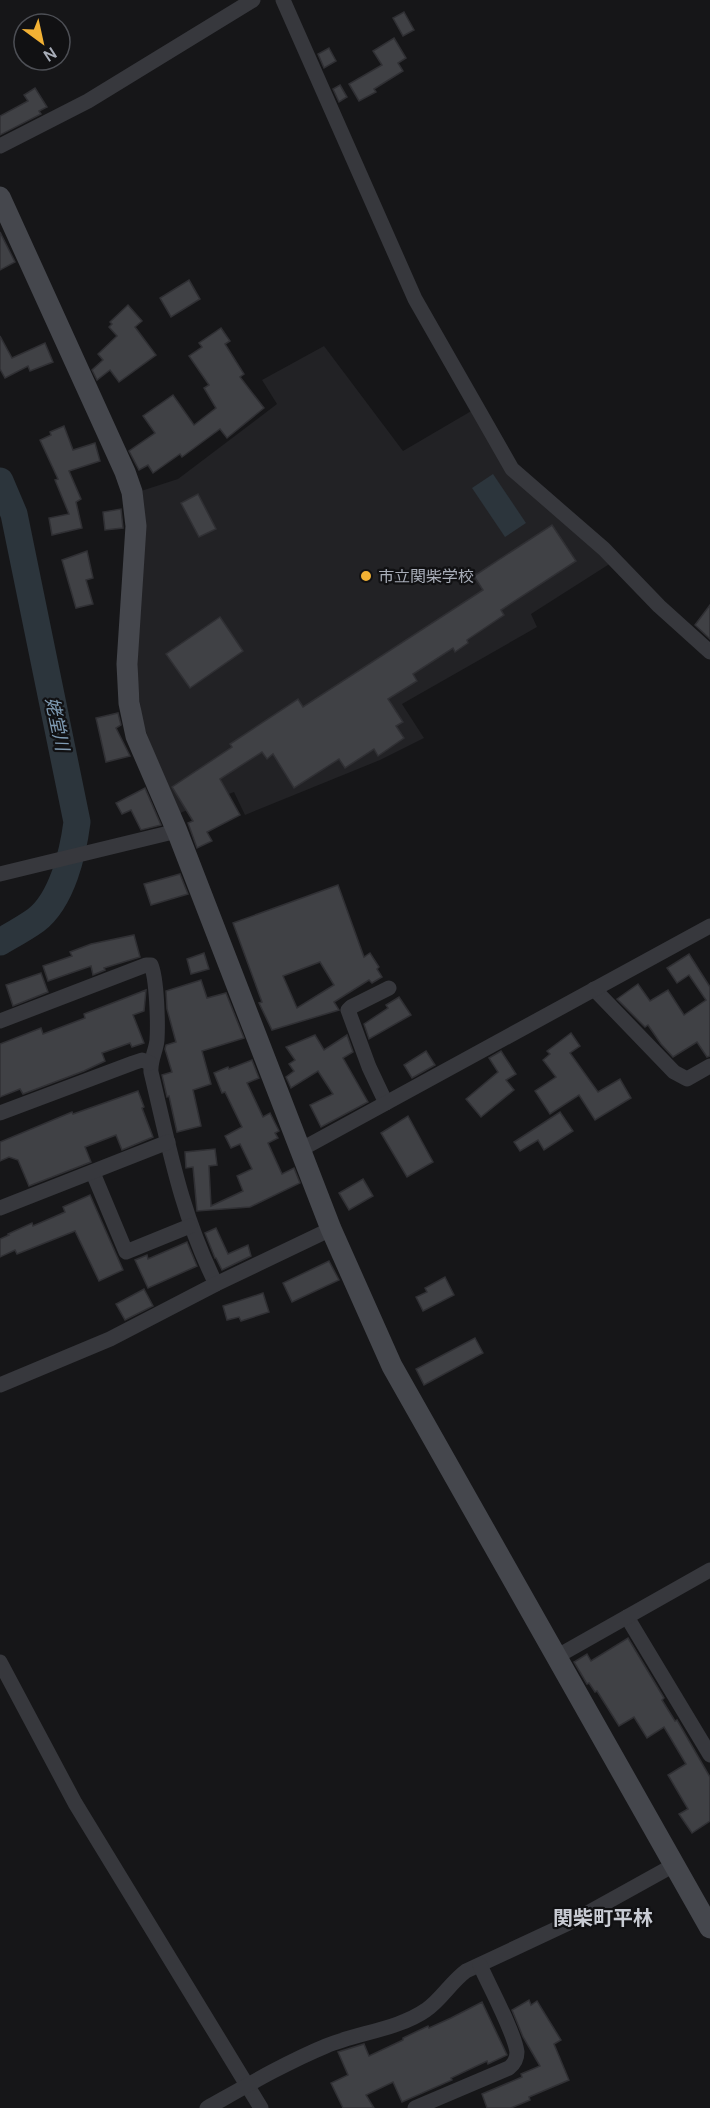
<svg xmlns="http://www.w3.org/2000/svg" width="710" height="2108" font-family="Manrope,'Noto Sans JP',sans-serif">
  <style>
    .built { fill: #222225 }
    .water { fill: #2c353c }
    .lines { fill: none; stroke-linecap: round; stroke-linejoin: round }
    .river { stroke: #2c353c; stroke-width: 27 }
    .building { fill: #404145; stroke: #303034; stroke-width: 1.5; fill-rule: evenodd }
    .street { stroke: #37383d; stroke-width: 15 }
    .secondary { stroke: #45474d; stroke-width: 21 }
    .poi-dot { fill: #f2b134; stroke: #111113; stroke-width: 2 }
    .labels { text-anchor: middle; stroke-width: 4.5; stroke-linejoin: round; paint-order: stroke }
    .poi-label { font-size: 16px; fill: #a8adb8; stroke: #111113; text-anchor: start }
    .water-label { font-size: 18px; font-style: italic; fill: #7f9bb3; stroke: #111113 }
    .quarter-label { font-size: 20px; font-weight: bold; fill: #c9ccd4; stroke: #111113 }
  </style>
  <rect width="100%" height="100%" fill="#161618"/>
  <path class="built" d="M324 346 403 451 473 410 511 474 611 563 531 614 537 627 402 704 424 738 380 760 245 815 234 792 180 813 153 751 142 721 137 676 141 491 178 479 277 404 262 380Z"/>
  <path class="water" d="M493 474 526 523 505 537 472 488Z"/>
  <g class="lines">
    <path class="river" d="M0 481 14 514 77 822C73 853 62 900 36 920 25 928 12 935 0 942"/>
  </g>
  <g class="building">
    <path d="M404 12 414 30 403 36 393 18Z"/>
    <path d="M394 38 406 58 398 63 403 71 374 89 376 92 359 101 349 84 382 65 373 51Z"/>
    <path d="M329 48 336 61 324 68 318 54Z"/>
    <path d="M340 85 347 97 339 102 333 89Z"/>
    <path d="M35 88 47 107 39 111 41 114 0 135V116L28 101 24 95Z"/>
    <path d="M0 232 15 262 0 270Z"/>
    <path d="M189 280 200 299 171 317 160 298Z"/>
    <path d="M128 305 142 321 135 327 156 355 119 382 110 370 97 380 92 370 103 360 98 354 117 336 109 327 112 324 110 322Z"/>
    <path d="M221 328 230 341 225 344 244 374 240 377 264 408 227 438 220 429 182 457 180 454 153 473 148 465 139 470 129 451 155 433 143 416 173 395 194 425 216 408 204 388 209 385 189 356 202 347 199 343Z"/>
    <path d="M0 336 12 358 45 343 53 362 30 371 28 366 5 378 0 369Z"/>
    <path d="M64 426 73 450 95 443 100 461 69 471 81 499 76 502 82 528 52 535 49 518 69 514 55 480 58 479 40 440 51 435 50 432Z"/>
    <path d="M198 494 216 529 199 537 181 503Z"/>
    <path d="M121 509 123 528 105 530 103 512Z"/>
    <path d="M552 525 576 561 501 610 504 615 467 640 468 643 455 652 453 648 413 674 417 681 388 699 403 722 396 726 404 738 378 756 374 749 345 768 339 759 294 788 273 754 267 759 262 752 220 779 240 815 207 832 212 841 197 848 188 823 193 821 172 787 232 747 230 744 298 699 303 707 483 590 474 576Z"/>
    <path d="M87 551 93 578 86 580 93 604 76 608 62 560Z"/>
    <path d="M710 605V639L695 625Z"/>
    <path d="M220 617 243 651 190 688 166 654Z"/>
    <path d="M118 713 121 725 116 728 130 756 106 762 96 718Z"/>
    <path d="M145 788 161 825 141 830 131 810 122 814 116 803Z"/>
    <path d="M180 874 188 894 151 905 144 884Z"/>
    <path d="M338 885 364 957 370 953 379 967 377 969 382 977 372 983 369 980 334 1002 339 1010 272 1030 259 1003 262 1002 233 923ZM320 962 334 985 297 1008 283 976Z"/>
    <path d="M134 935 140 957 104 968 105 970 93 975 91 966 48 981 43 966 72 956 70 952 91 944Z"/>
    <path d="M204 953 209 969 191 974 187 959Z"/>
    <path d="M689 954 710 987V1056L707 1057 697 1042 673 1057 661 1044 648 1025 645 1027 617 999 638 984 650 1001 668 990 684 1015 706 1000 689 975 677 983 667 968Z"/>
    <path d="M41 973 48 992 13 1006 6 985Z"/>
    <path d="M201 980 207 998 226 993 244 1038 202 1051 211 1084 193 1090 201 1126 177 1132 169 1096 167 1097 162 1075 172 1072 165 1049 166 1045 176 1042 167 1009 166 991Z"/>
    <path d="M146 990 144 1011 133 1015 144 1043 132 1047 130 1043 102 1053 105 1061 84 1071 23 1094 20 1089 0 1097V1044L41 1028 43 1034 85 1018 84 1014Z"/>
    <path d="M399 997 411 1015 369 1039 364 1024 388 1008 386 1005Z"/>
    <path d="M571 1033 580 1046 570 1053 598 1092 620 1079 631 1098 595 1120 579 1095 550 1114 535 1091 556 1077 543 1060 550 1054 547 1051Z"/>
    <path d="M315 1035 324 1050 347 1035 353 1052 343 1058 368 1102 321 1127 310 1105 333 1094 318 1071 291 1088 286 1077 294 1071 289 1064 295 1060 286 1047Z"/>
    <path d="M426 1051 435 1065 412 1078 404 1065Z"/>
    <path d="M501 1051 516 1074 506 1080 514 1090 481 1117 466 1099 498 1072 489 1058Z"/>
    <path d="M252 1060 259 1078 247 1083 263 1117 270 1113 279 1131 275 1133 278 1138 268 1143 282 1174 294 1168 300 1183 250 1207 197 1211 193 1167 186 1168 185 1152 215 1149 217 1165 209 1166 211 1206 243 1191 237 1176 252 1169 240 1144 231 1148 225 1136 242 1127 225 1092 222 1093 214 1073 228 1067 229 1069Z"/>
    <path d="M138 1091 144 1107 142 1108 153 1137 122 1150 116 1135 85 1147 91 1162 29 1186 18 1160 9 1157 0 1161V1142L72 1112 73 1114Z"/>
    <path d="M560 1112 573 1131 544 1150 538 1140 520 1151 514 1142Z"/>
    <path d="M408 1116 433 1162 407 1177 381 1133Z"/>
    <path d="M363 1179 373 1196 349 1210 339 1193Z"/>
    <path d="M90 1195 123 1270 99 1281 75 1231 17 1254 15 1250 0 1257V1239L9 1235 8 1234 32 1223 33 1226 65 1212 63 1207Z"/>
    <path d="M216 1228 228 1254 248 1245 251 1256 222 1270 216 1258H215L205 1233Z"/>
    <path d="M187 1242 197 1266 148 1288 135 1260 147 1255 148 1259Z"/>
    <path d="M329 1261 339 1280 292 1302 283 1283Z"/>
    <path d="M445 1277 454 1295 423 1311 416 1297 427 1292 425 1288Z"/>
    <path d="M144 1289 153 1306 125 1320 116 1304Z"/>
    <path d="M263 1293 269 1312 241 1321 239 1317 227 1320 223 1306Z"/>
    <path d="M475 1338 483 1353 424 1385 416 1369Z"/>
    <path d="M628 1638 664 1698 662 1700 675 1721 677 1720 710 1777V1821L692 1833 679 1814 688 1809 668 1775 686 1764 664 1727 647 1738 634 1717 619 1726 597 1691 595 1692 589 1683 587 1684 574 1662 587 1654 591 1661Z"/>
    <path d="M529 2000 531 2005 537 2001 561 2040 554 2044 569 2080 529 2097 530 2100 511 2108H487L482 2094 522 2077 521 2074 540 2066 523 2037 512 2010Z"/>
    <path d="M482 2002 507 2055 488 2064 487 2061 451 2078 452 2080 402 2102 393 2082 366 2095 374 2108H343L331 2083 348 2075 338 2052 364 2044 369 2056 403 2040V2038L428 2026 429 2028 451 2018Z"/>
  </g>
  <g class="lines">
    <g class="street">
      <path d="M283 0 415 299 512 469 604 549 659 606 710 652"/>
      <path d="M0 146 88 101 253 0"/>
      <path d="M0 874 177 831"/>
      <path d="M594 989 674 1072 687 1079 710 1066"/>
      <path d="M0 1021 146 965H151C157 979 158 1024 157 1040 156 1051 150 1060 151 1072 169 1146 181 1214 216 1284"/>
      <path d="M386 1103 369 1067 348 1010 351 1007 389 988"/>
      <path d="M0 1113 133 1063 142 1060 150 1063"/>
      <path d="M300 1150 710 926"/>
      <path d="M93 1173 126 1252 190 1226"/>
      <path d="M0 1208 168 1142"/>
      <path d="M0 1385 110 1339 216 1284 331 1229"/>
      <path d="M627 1617 710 1755"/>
      <path d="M556 1657 710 1570"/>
      <path d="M0 1662 75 1803 261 2108"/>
      <path d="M207 2108C246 2086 285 2063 326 2046 357 2033 399 2029 426 2010 441 2000 451 1982 466 1971L573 1921 674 1865"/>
      <path d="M415 2108 509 2068C514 2064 517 2059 517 2052 514 2031 489 1986 480 1965"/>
    </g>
    <path class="secondary" d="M0 197 125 472 132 492 136 526 127 664 129 703 136 736 177 831 331 1229 392 1366 710 1928"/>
  </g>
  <circle class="poi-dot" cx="366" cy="576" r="6"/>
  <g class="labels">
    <g class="poi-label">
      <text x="378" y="582">市立関柴学校</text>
    </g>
    <g class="water-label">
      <text transform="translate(57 724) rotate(78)" y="6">姥堂川</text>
    </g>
    <g class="quarter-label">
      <text x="603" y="1925">関柴町平林</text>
    </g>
  </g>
  <g transform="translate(42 42) rotate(147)"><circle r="28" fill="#111113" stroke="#4d4f55" stroke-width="1.5"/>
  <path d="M0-4.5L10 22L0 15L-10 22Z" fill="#f2b134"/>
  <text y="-9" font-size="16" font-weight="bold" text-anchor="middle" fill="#a8adb8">N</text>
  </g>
</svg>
